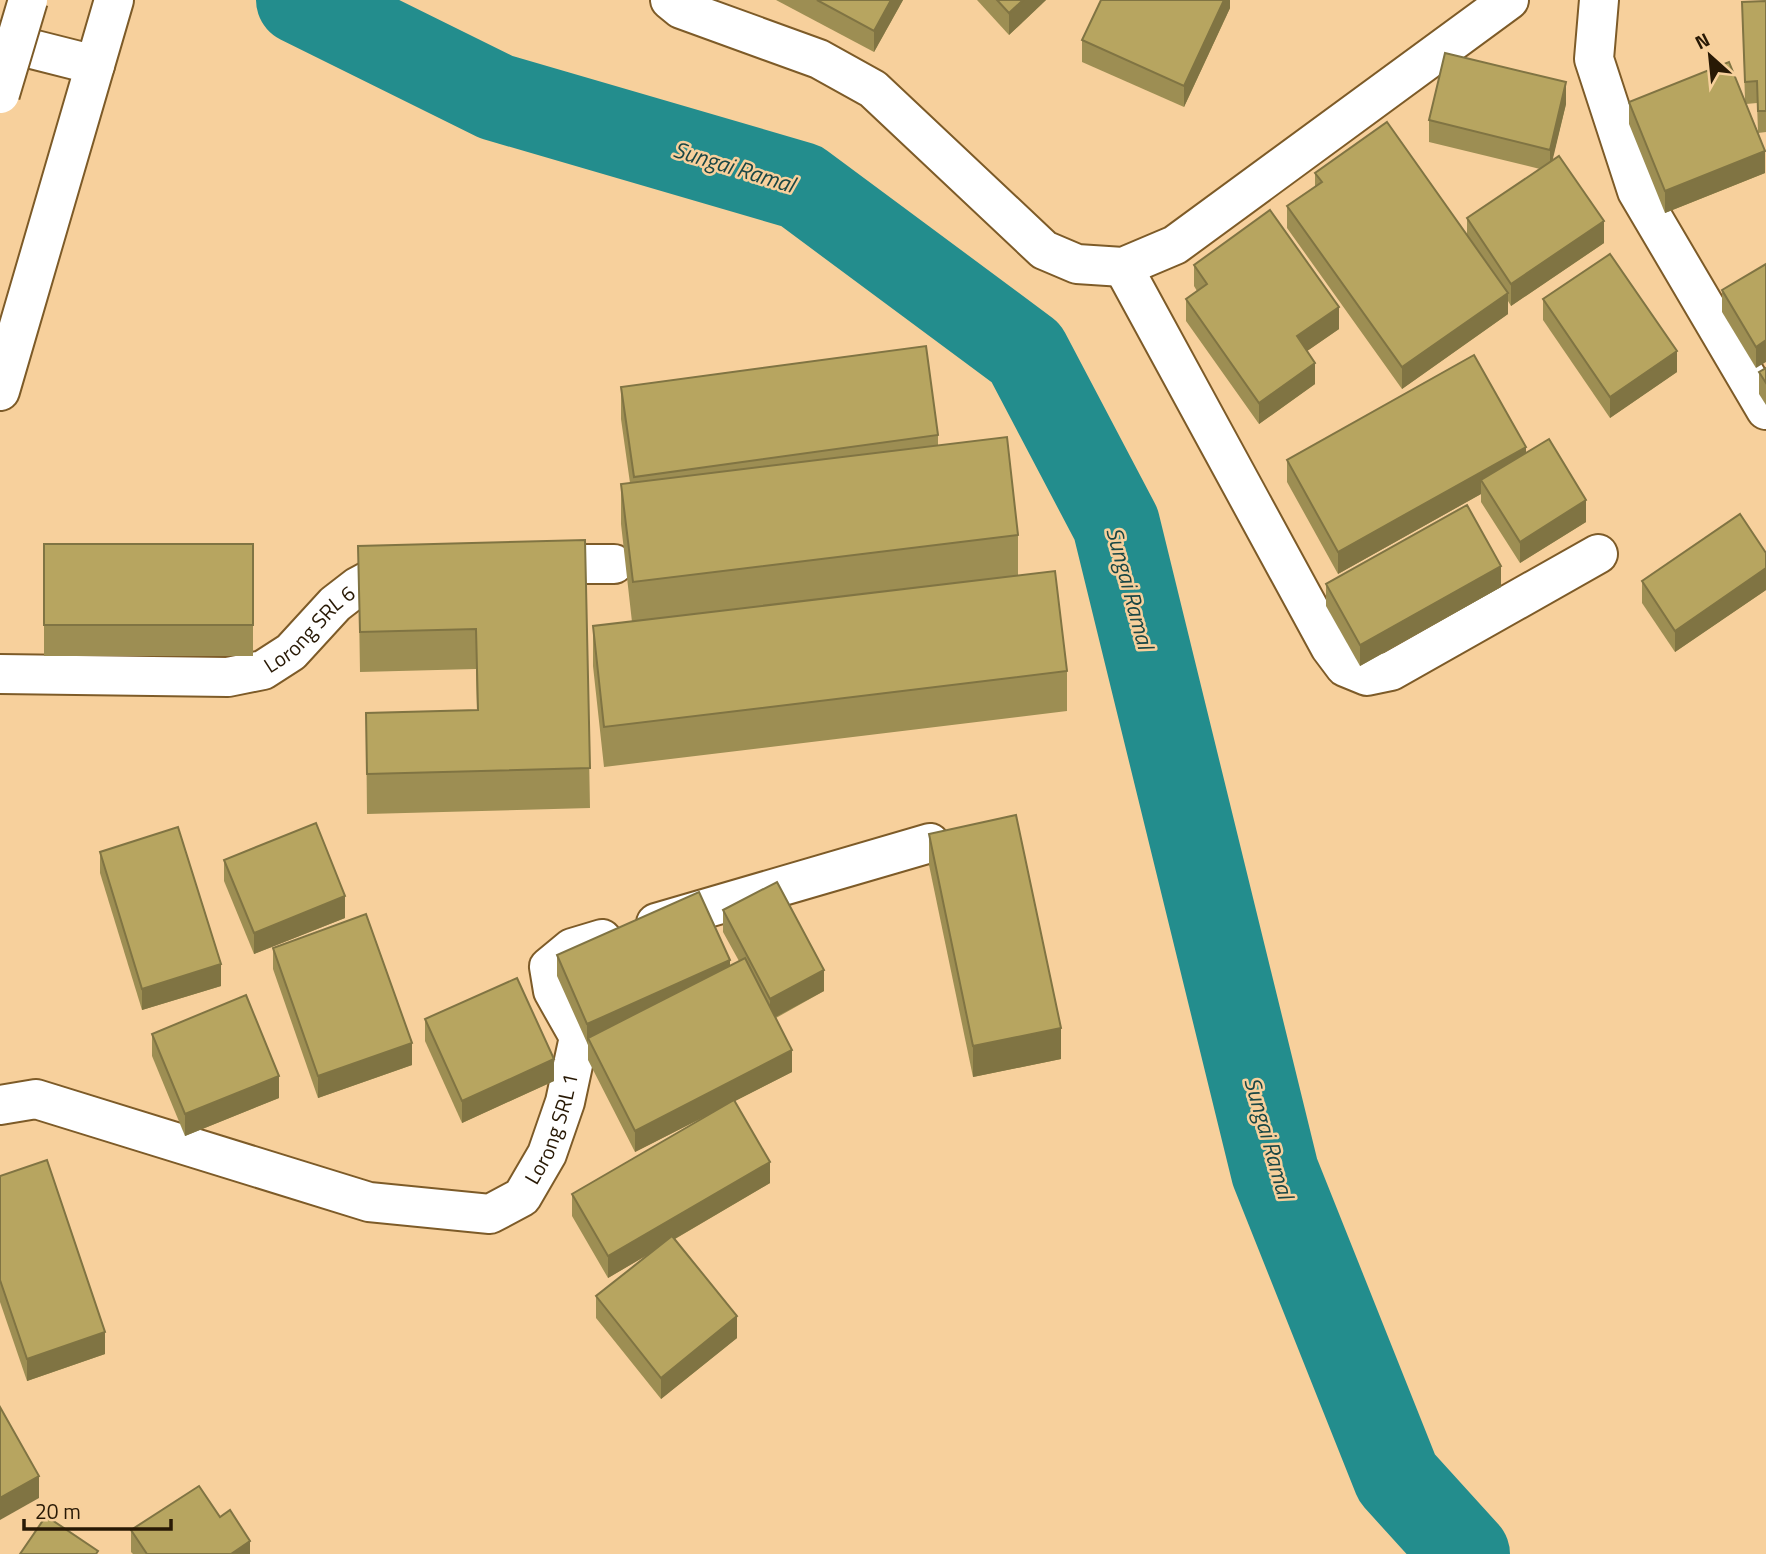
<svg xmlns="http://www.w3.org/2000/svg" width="1766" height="1554" font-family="'Titillium Web',sans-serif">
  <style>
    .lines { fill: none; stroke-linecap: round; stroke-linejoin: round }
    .river { stroke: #238d8d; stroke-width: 88 }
    .minor-casing { stroke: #7d5b28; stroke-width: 42 }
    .minor { stroke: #fff; stroke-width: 38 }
    .highway-bridge-casing { stroke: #7d5b28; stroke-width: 42; stroke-linecap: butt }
    .highway-bridge { stroke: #fff; stroke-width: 38 }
    .wall { fill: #9d8e53; fill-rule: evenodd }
    .shaded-wall { fill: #807443 }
    .building { fill: #b7a560; stroke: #807443; stroke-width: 2 }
    .labels { text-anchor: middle; stroke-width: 5; stroke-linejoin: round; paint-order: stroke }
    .street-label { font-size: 21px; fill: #281905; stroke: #f7d09c }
    .water-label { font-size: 23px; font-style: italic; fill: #194645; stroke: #f7d09c }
  </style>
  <rect width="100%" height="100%" fill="#f7d09c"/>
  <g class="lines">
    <path class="river" d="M300 0 496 97 801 186 1026 353 1116 524 1275 1172 1397 1478 1466 1554"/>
    <g class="minor-casing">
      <g id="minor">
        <path d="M670 0 681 9 819 59 873 89 1044 250 1077 264 1123 267 1175 245 1509 0"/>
        <path d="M1599 0 1594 59 1637 191 1766 410"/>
        <path d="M0 41 95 65"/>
        <path d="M1123 267 1330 647 1345 667 1367 676 1391 671 1598 554"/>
        <path d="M0 391 114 0"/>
        <path d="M532 564H614"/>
        <path id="s1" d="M0 674 228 677 263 670 291 652 335 604 357 587 383 573 406 568"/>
        <path d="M656 923 930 843"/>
        <path id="s2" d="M0 1105 36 1099 369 1202 490 1214 522 1197 547 1154 565 1102 579 1037 553 991 549 967 572 948 602 939"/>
      </g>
    </g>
    <use href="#minor" class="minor"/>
    <g class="highway-bridge-casing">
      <path id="highway-bridge" d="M0 94 28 0"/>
    </g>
    <use href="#highway-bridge" class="highway-bridge"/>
  </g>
  <g class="wall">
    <path d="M776 0H903L874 52Z"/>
    <path d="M977 0H1046L1009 35Z"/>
    <path d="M1230 0V8L1184 107 1082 62V40Z"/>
    <path d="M1766 1V132L1758 133 1765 173 1665 213 1629 124V102L1745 100 1742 2ZM1757 103 1758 132 1746 104Z"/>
    <path d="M1566 104 1552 160 1604 243 1511 306 1508 301V314L1402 389 1287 228V206L1315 187V173L1467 234V218L1540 169 1429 142V120Z"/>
    <path d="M1766 264 1756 368 1722 312V290Z"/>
    <path d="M1194 265 1339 329 1307 351 1315 384 1259 424 1186 321V299L1197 291 1194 286Z"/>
    <path d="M1543 299 1677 372 1610 418 1543 320Z"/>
    <path d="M1766 368V405L1759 394V372Z"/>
    <path d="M621 387 938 435V446L1018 535V575L1067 671V711L604 767 593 666V626L632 622 621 524V484L630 483 621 419Z"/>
    <path d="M1526 453 1586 522 1520 563 1481 502V494L1338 574 1287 482V460Z"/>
    <path d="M585 540 590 808 367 814 366 713 477 710 476 669 360 672 358 546Z"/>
    <rect x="44" y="544" width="209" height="112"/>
    <path d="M1766 553V590L1675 652 1642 603V581Z"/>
    <path d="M1326 584 1501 587 1360 666 1326 606Z"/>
    <path d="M929 834 1061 1059 973 1077 929 865Z"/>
    <path d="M100 852 221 986 142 1010 100 873Z"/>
    <path d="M224 860 345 918 254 954 224 881Z"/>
    <path d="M723 910 824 991 776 1018 792 1072 735 1101 770 1183 675 1239 737 1338 661 1399 596 1318V1296L647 1255 608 1278 572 1216V1194L712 1113 635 1152 588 1060V1045L557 976V955L730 966 739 961 723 932Z"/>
    <path d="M273 948 412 1065 318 1098 273 969Z"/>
    <path d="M425 1019 554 1081 462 1123 425 1041Z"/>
    <path d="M152 1034 279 1098 185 1136 152 1056Z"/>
    <path d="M0 1176 105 1354 27 1381 0 1302Z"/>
    <path d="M220 1517 250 1554H133L131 1552V1530Z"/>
  </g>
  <g class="shaded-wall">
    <path d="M891 0H903L874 52V31Z"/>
    <path d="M1023 0H1046L1009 35V13Z"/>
    <path d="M1224 0H1230V8L1184 107V86Z"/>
    <path d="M1566 82V104L1550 171V150Z"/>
    <path d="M1765 151V173L1665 213V191Z"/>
    <path d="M1604 221V243L1511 306V284Z"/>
    <path d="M1508 293V314L1402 389V367Z"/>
    <path d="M1339 307V329L1297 358V336Z"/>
    <path d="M1766 340V362L1756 368V347Z"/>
    <path d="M1677 351V372L1610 418V397Z"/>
    <path d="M1315 363V384L1259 424V403Z"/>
    <path d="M1526 447V469L1481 480V494L1338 574V552Z"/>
    <path d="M1586 500V522L1520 563V542Z"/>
    <path d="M1501 566V587L1360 666V645Z"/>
    <path d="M1766 568V590L1675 652V631Z"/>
    <path d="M345 896V918L254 954V933Z"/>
    <path d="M730 960V982L588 1038 587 1045V1024Z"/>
    <path d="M221 964V986L142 1010V989Z"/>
    <path d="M824 970V991L770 1020V999Z"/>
    <path d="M1061 1028V1059L973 1077V1046Z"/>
    <path d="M412 1043V1065L318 1098V1076Z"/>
    <path d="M792 1050V1072L635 1152V1131Z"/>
    <path d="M554 1059V1081L462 1123V1101Z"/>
    <path d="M279 1076V1098L185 1136V1114Z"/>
    <path d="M770 1162V1183L608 1278V1256Z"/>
    <path d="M737 1316V1338L661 1399V1378Z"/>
    <path d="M105 1332V1354L27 1381V1359Z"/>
    <path d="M39 1476V1498L0 1520V1498Z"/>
    <path d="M250 1541V1554H231Z"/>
  </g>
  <g class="building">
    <path d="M817 0H891L874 31Z"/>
    <path d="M997 0H1023L1009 13Z"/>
    <path d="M1101 0H1224L1184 86 1082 40Z"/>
    <path d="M1766 1V111H1758L1757 81 1745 82 1742 2Z"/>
    <path d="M1445 53 1566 82 1550 150 1429 120Z"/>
    <path d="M1729 62 1765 151 1665 191 1629 102Z"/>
    <path d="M1387 122 1508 293 1402 367 1287 206 1322 182 1315 173Z"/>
    <path d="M1559 156 1604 221 1511 284 1467 218Z"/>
    <path d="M1270 210 1339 307 1297 336 1315 363 1259 403 1186 299 1207 284 1194 265Z"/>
    <path d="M1610 254 1677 351 1610 397 1543 299Z"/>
    <path d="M1766 264V340L1756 347 1722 290Z"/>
    <path d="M926 346 938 435 634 477 621 387Z"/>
    <path d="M1474 355 1526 447 1338 552 1287 460Z"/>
    <path d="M1766 368V383L1759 372Z"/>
    <path d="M1007 437 1018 535 633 582 621 484Z"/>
    <path d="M1549 439 1586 500 1520 542 1481 480Z"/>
    <path d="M1467 505 1501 566 1360 645 1326 584Z"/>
    <path d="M1740 514 1766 553V568L1675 631 1642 581Z"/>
    <path d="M585 540 590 768 367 774 366 713 478 710 476 629 360 632 358 546Z"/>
    <rect x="44" y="544" width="209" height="81"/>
    <path d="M1055 571 1067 671 604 727 593 626Z"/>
    <path d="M1016 815 1061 1028 973 1046 929 834Z"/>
    <path d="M316 823 345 896 254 933 224 860Z"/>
    <path d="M178 827 221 964 142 989 100 852Z"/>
    <path d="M777 882 824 970 770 999 723 910Z"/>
    <path d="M699 892 730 960 587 1024 557 955Z"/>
    <path d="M366 914 412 1043 318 1076 273 948Z"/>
    <path d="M745 958 792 1050 635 1131 588 1038Z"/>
    <path d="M517 978 554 1059 462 1101 425 1019Z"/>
    <path d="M246 995 279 1076 185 1114 152 1034Z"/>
    <path d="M734 1100 770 1162 608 1256 572 1194Z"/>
    <path d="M47 1160 105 1332 27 1359 0 1280V1176Z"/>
    <path d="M672 1236 737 1316 661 1378 596 1296Z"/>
    <path d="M0 1407 39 1476 0 1498Z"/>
    <path d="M199 1486 220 1517 230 1510 250 1541 231 1554H147L131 1530Z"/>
    <path d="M46 1516 98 1551 96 1554H20Z"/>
  </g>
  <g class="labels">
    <g class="street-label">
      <text dy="7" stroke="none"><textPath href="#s1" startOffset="326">Lorong SRL 6</textPath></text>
      <text dy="7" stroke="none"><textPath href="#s2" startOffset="618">Lorong SRL 1</textPath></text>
    </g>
    <g class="water-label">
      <text transform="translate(734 167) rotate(17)" y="8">Sungai Ramal</text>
      <text transform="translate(1130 588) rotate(75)" y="8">Sungai Ramal</text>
      <text transform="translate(1269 1138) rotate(74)" y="8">Sungai Ramal</text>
    </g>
  </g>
  <g transform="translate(1710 56) rotate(333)" stroke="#f7d09c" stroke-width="5" paint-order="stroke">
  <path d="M0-5L12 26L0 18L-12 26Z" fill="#281905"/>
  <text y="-10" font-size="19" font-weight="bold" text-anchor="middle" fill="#281905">N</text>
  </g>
  <path d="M24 1519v10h147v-10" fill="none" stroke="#281905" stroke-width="3.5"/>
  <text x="35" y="1519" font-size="21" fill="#281905" stroke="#f7d09c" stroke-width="5" paint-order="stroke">20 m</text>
</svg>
